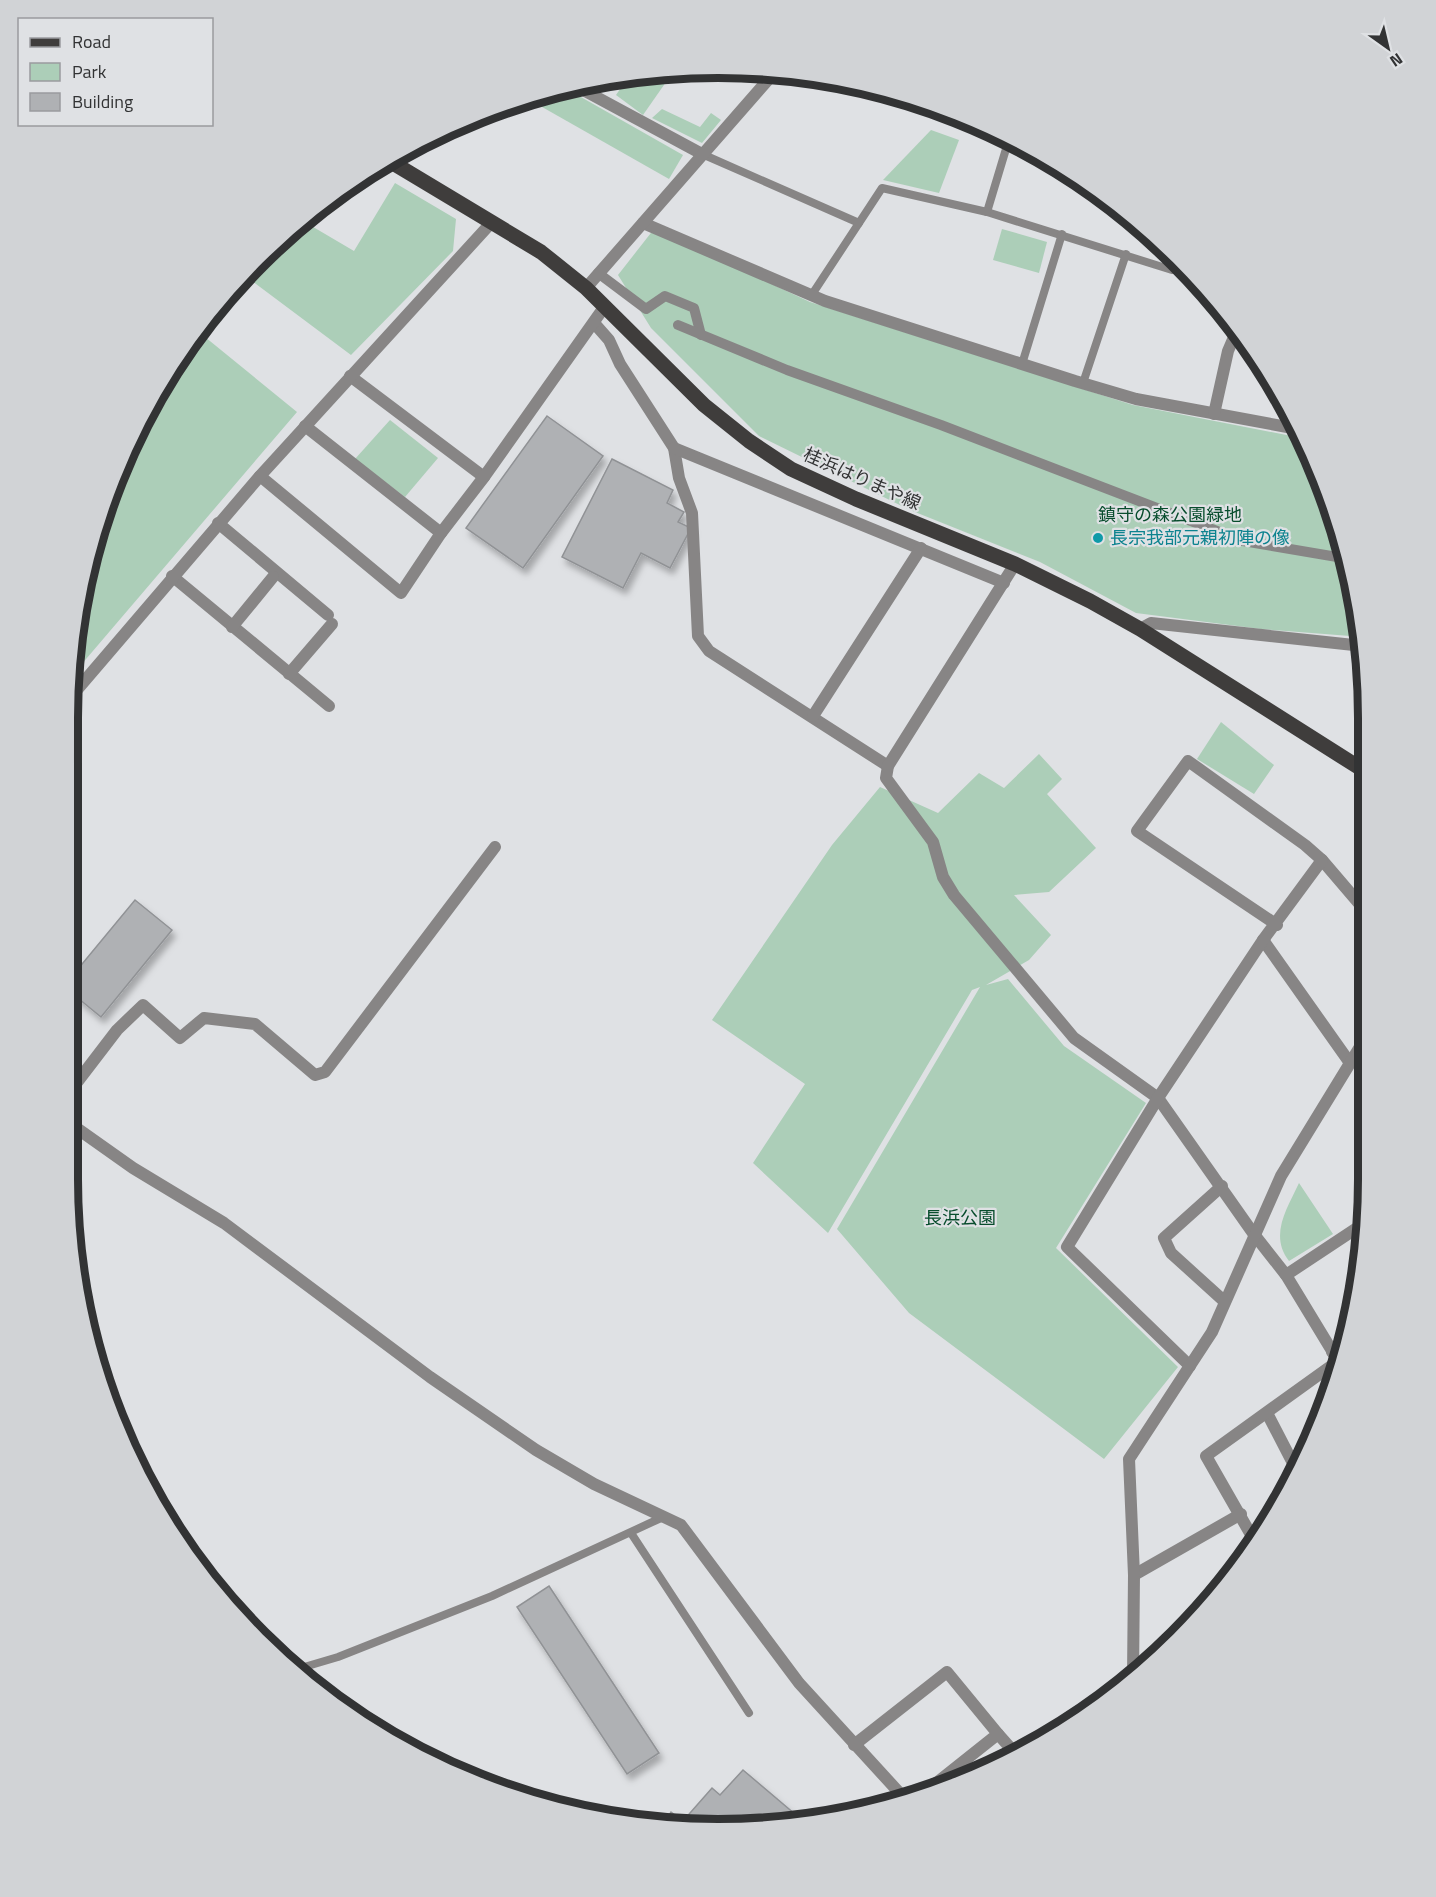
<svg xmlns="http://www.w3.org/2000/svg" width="1436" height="1897" font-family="'Titillium Web','Noto Sans JP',sans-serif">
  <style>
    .green { fill: #acceb8 }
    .building { fill: #afb1b4; stroke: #909295; stroke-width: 1.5; filter: url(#shadow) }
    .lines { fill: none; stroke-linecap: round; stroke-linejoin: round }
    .service { stroke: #878585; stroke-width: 8 }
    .pedestrian { stroke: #878585; stroke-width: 10 }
    .minor { stroke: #878585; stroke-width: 12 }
    .primary { stroke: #3f3d3c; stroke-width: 15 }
    .culture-dot { fill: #0f9aa8; stroke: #dfe1e4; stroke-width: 2 }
    .labels { text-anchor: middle; stroke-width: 4.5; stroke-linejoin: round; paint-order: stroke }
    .street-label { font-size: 18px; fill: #323334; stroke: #dfe1e4 }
    .park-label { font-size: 18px; fill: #084d2d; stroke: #dfe1e4 }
    .culture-label { font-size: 18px; fill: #0d838f; stroke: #dfe1e4; text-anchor: start }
    .rim { fill: none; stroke: #323334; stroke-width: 8 }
  </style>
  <defs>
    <filter id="shadow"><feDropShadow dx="3.5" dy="6" stdDeviation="3" flood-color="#0004"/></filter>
  </defs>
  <rect width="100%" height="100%" fill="#dfe1e4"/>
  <g class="green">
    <path d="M673 72 643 115 616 95 629 76Z"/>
    <path d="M565 88 683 155 669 179 528 99Z"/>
    <path d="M662 109 700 127 711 113 721 120 702 143 652 118Z"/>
    <path d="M931 130 959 140 939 193 883 180Z"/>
    <path d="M395 183 456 219 453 251 351 355 252 281 205 337 297 412 69 679 90 549 134 431 202 322 258 258 303 221 354 251Z"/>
    <path d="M654 229 810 302 1133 405 1302 438 1319 469 1363 637 1261 629 1136 613 1040 562 910 510 759 436 651 328 618 275Z"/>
    <path d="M1002 229 1047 242 1039 273 993 260Z"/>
    <path d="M390 420 438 458 405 497 355 459Z"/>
    <path d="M1221 722 1274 765 1254 794 1197 759Z"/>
    <path d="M1039 754 1062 779 1047 794 1096 848 1049 892 1014 895 1051 935 1029 960 986 985 1008 979 1064 1046 1146 1103 1056 1248 1178 1367 1104 1459 909 1313 837 1229 980 987 972 990 828 1233 753 1163 805 1084 712 1020 832 845 880 787 938 813 979 773 1004 788Z"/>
    <path d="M1299 1183 1333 1234 1289 1261C1269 1235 1287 1209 1299 1183Z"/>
  </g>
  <g class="building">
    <path d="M547 416 603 456 523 568 466 528Z"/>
    <path d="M612 459 673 490 667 503 684 512 678 522 691 528 670 568 641 553 623 588 562 557Z"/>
    <path d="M135 900 172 930 101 1017 68 990V981Z"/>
    <path d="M549 1586 659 1753 627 1774 517 1607Z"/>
    <path d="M743 1770 802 1820 760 1828 665 1822 671 1812 683 1821 712 1788 720 1795Z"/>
  </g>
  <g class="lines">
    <g class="service">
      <path d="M1009 139 987 212 1172 270 1177 258"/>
      <path d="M702 154 859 223"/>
      <path d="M811 296 882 188 987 212"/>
      <path d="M1022 364 1062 234"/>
      <path d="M1083 383 1126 254"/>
      <path d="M631 1533 749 1713"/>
      <path d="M294 1670 338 1657 492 1596 661 1518"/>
    </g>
    <g class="pedestrian">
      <path d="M598 273 646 309 665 296 694 308 701 335"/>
      <path d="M678 325 787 370 941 425 1243 541 1343 558"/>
    </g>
    <g class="minor">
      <path d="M574 85 702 154"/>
      <path d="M643 223 825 301 1075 381 1136 399 1298 429"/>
      <path d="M586 288 774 73"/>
      <path d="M594 323 609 340 620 364 674 448 679 478 692 513 698 636 709 651 888 766"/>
      <path d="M350 376 484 477"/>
      <path d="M1214 414 1228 351 1237 330"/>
      <path d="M305 426 441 533"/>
      <path d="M674 448 1004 583"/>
      <path d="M260 476 401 593 441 533 484 477 605 306"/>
      <path d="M218 523 328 615"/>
      <path d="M1015 564 888 766 886 778 933 842 943 877 954 895 1074 1038 1158 1098 1253 1233 1286 1275 1340 1364"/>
      <path d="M172 576 329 706"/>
      <path d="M232 627 273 577"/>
      <path d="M1140 629 1151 623 1363 646"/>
      <path d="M289 674 332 624"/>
      <path d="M69 699 260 476 491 223"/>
      <path d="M813 716 921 548"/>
      <path d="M1322 860 1363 908"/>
      <path d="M1263 940 1350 1063"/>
      <path d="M68 1094 117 1030 143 1005 180 1038 204 1018 255 1024 315 1075 325 1072 495 847"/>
      <path d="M68 1122 133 1168 224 1223 430 1377 536 1450 594 1484 681 1525 799 1683 905 1799"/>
      <path d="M1222 1186 1164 1238 1171 1253 1224 1301"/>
      <path d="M1286 1275 1363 1224"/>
      <path d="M1332 1352 1344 1344"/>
      <path d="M1190 1366 1067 1247 1158 1098 1263 940 1322 860 1305 845 1188 761 1137 831 1277 925"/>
      <path d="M1267 1413 1297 1471"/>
      <path d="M1254 1540 1206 1456 1338 1361"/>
      <path d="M1134 1575 1241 1514"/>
      <path d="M1133 1676 1134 1575 1129 1459 1212 1332 1281 1176 1363 1042"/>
      <path d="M998 1734 1014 1752"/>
      <path d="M854 1745 947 1672 998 1734 920 1796"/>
    </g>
    <path class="primary" d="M388 160 541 252 586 288 704 405 749 441 791 469 856 499 1015 564 1090 601 1140 629 1363 770"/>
  </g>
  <circle class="culture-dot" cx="1098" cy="538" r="6"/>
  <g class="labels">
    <g class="street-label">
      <text transform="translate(862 479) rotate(24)" y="6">桂浜はりまや線</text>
    </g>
    <g class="park-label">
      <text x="1170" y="521">鎮守の森公園緑地</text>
      <text x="960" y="1224">長浜公園</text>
    </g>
    <g class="culture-label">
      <text x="1110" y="544">長宗我部元親初陣の像</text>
    </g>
  </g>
  <path d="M0 0H1436V1897H0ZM718 78H718A640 640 0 0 1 1358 718V1179A640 640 0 0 1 718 1819H718A640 640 0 0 1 78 1179V718A640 640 0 0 1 718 78Z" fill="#d1d3d6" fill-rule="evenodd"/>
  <path class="rim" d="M718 78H718A640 640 0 0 1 1358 718V1179A640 640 0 0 1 718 1819H718A640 640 0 0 1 78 1179V718A640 640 0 0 1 718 78Z"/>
  <rect x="18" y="18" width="195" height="108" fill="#dfe1e4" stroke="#9a9b9e" stroke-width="1.5"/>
  <rect x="30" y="38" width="30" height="9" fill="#3f3d3c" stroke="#9a9b9e" stroke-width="1.5"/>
  <text x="72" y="48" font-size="18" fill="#323334">Road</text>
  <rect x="30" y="63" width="30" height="18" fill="#acceb8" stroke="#9a9b9e" stroke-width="1.5"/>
  <text x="72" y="78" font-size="18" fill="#323334">Park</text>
  <rect x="30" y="93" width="30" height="18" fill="#afb1b4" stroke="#9a9b9e" stroke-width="1.5"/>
  <text x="72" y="108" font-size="18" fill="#323334">Building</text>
  <g transform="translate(1388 48) rotate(146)" stroke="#dfe1e4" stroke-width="4.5" paint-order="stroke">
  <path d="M0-4.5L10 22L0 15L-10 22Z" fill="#323334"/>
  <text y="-9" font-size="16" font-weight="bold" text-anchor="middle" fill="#323334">N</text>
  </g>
</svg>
